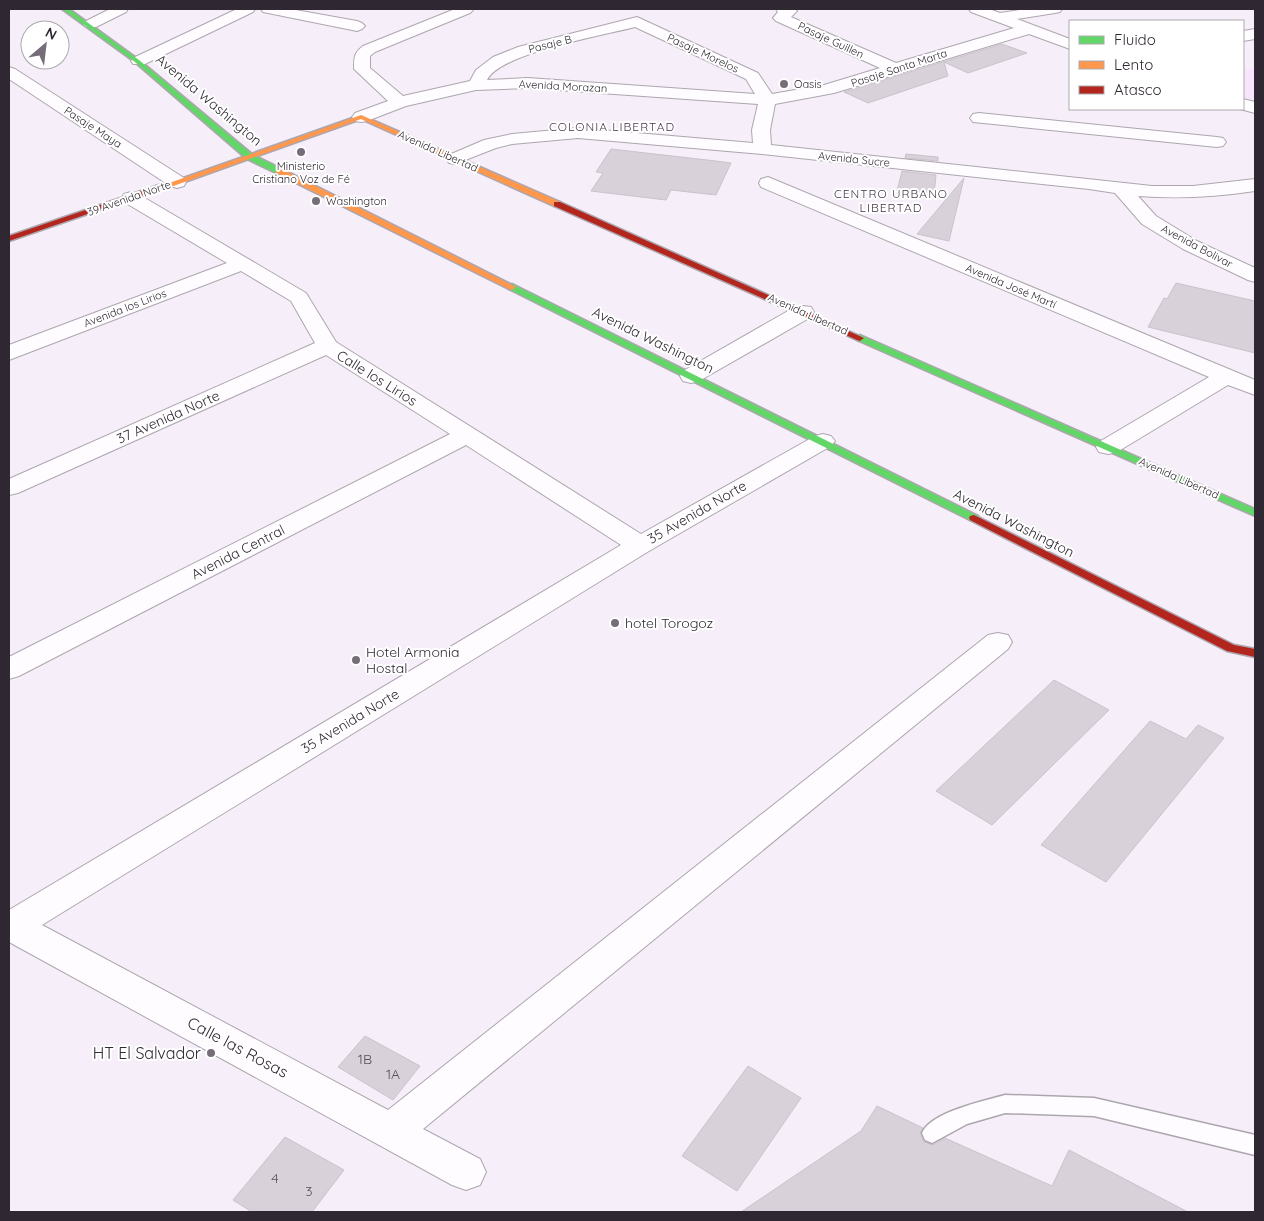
<svg xmlns="http://www.w3.org/2000/svg" width="1264" height="1221" font-family="Quicksand,sans-serif">
  <style>
    .built { fill: #f7e5fb }
    .building { fill: #d8d1da; stroke: #c9c3cb }
    .lines { fill: none; stroke-linecap: round; stroke-linejoin: round }
    .lane-casing { stroke: #ada6af; stroke-width: 3 }
    .street-casing { stroke: #ada6af; stroke-width: 2 }
    .fast-casing { stroke: #ada6af; stroke-width: 3 }
    .slow-casing { stroke: #ada6af; stroke-width: 3 }
    .jam-casing { stroke: #ada6af; stroke-width: 3 }
    .lane { fill: #fefcfe; fill-rule: evenodd }
    .street { fill: #fefcfe; fill-rule: evenodd }
    .fast { fill: #63d668; fill-rule: evenodd }
    .slow { fill: #ff974d; fill-rule: evenodd }
    .jam { fill: #b3261e; fill-rule: evenodd }
    .poi-dot { fill: #756d77; stroke: #fff; stroke-width: 2 }
    .labels { text-anchor: middle; stroke-width: 4; stroke-linejoin: round; paint-order: stroke }
    .far-street-label { font-size: 11px; fill: #2f2731; stroke: #fff }
    .far-poi-label { font-size: 11px; fill: #2f2731; stroke: #fff; text-anchor: start }
    .far-neighbourhood-label { font-size: 12px; letter-spacing: 1px; fill: #46364a; stroke: #fff }
    .street-label { font-size: 14px; fill: #2f2731; stroke: #fff }
    .poi-label { font-size: 14px; fill: #2f2731; stroke: #fff; text-anchor: start }
    .near-number-label { font-size: 14px; fill: #59525b }
    .near-street-label { font-size: 16px; fill: #2f2731; stroke: #fff }
    .near-poi-label { font-size: 16px; fill: #2f2731; stroke: #fff; text-anchor: end }
  </style>
  <rect width="100%" height="100%" fill="#f6eef8"/>
  <path class="built" d="M1243 69H1255V102L1243 97Z"/>
  <g class="building">
    <path d="M1002 44 1027 53 968 73 944 62 948 76 868 103 844 92Z"/>
    <path d="M611 149 716 161 731 163 716 195 671 190 666 200 591 191 603 173 596 172Z"/>
    <path d="M906 154 938 157V161L905 158Z"/>
    <path d="M902 171 936 175 934 195 897 191Z"/>
    <path d="M964 178 949 241 917 234Z"/>
    <path d="M1176 283 1255 301V353L1148 327 1164 298 1167 299Z"/>
    <path d="M1054 680 1109 710 992 825 936 791Z"/>
    <path d="M1150 721 1186 739 1198 725 1224 738 1106 882 1041 845Z"/>
    <path d="M365 1036 420 1066 393 1100 338 1067Z"/>
    <path d="M748 1066 801 1098 737 1191 682 1156Z"/>
    <path d="M877 1106 923 1128 920 1134 924 1142 933 1145 945 1138 1052 1186 1069 1150 1188 1212H741L861 1131Z"/>
    <path d="M285 1137 344 1170 312 1212H252L233 1200Z"/>
  </g>
  <g class="lines">
    <g class="lane-casing">
      <path id="lane" d="M1005 1095 1094 1098 1255 1135V1155L1094 1116 1005 1113 967 1124 932 1143 925 1140 922 1133C931 1112 984 1101 1005 1095Z"/>
    </g>
    <g class="street-casing">
      <g id="street">
        <path d="M110 9H128L126 12 96 27H86L83 24 86 21Z"/>
        <path d="M237 9H255L253 12 145 64H133L131 61 133 58Z"/>
        <path d="M261 9H290L357 21 362 23 365 26 362 29 357 31 268 13 263 12Z"/>
        <path d="M455 9 473 10 470 13 375 52 370 56V68L403 96 470 81 476 70 493 57 518 47 637 17 758 73 772 94 824 85 880 68 776 21 773 18 778 12 776 9H795L797 11 791 17 896 63 1014 28 971 12 969 9H989L1000 13 1026 9H1062L1060 12 1055 13 1017 19 1070 39V49L1029 34 834 93 775 104 770 130 771 145 1152 186H1193L1255 179V191C1216 197 1177 199 1138 196L1156 216 1197 241 1255 268V282L1248 280 1183 249 1142 224 1115 193 1089 189 762 154 578 138 512 144 496 148 455 164 449 163 446 159 449 155 484 140 512 134 578 128 753 143 752 130 758 104 528 88 476 90 406 106 367 121 361 122 355 121 352 117 355 113 388 101 354 69C354 57 354 53 363 46ZM635 27 746 79 755 94 528 78 487 80C500 53 605 35 635 27Z"/>
        <path d="M1255 29V39L1243 41V31Z"/>
        <path d="M9 67 15 69 184 178 186 182 184 186 177 188 170 186 9 79Z"/>
        <path d="M1243 99 1255 102V113L1240 109H1243Z"/>
        <path d="M979 113 1217 137 1223 138 1226 142 1223 146 1217 147 973 122 970 118 973 114Z"/>
        <path d="M768 177 1255 380V395L1228 385 1117 452 1108 454 1099 452 1096 447 1099 442 1209 377 761 187 759 183 761 179Z"/>
        <path d="M131 192 138 194 306 293 336 342 641 534 815 436 823 434 831 436 835 441 831 446 649 551 42 925 388 1110 988 635 998 633 1008 635 1012 642 1008 649 423 1129 480 1159 486 1172 480 1185 466 1190 452 1185 9 942V910L621 545 466 445 19 676 9 679V657L450 434 326 355 18 493 9 495V479L315 343 291 301 241 271 9 360V345L227 263 124 202 122 198 124 194Z"/>
        <path d="M803 306 811 307 814 312 811 317 699 381 691 383 683 381 680 376 683 371 795 307Z"/>
      </g>
    </g>
    <g class="fast-casing">
      <g id="fast">
        <path d="M62 9H69L139 60 253 155 282 169V173H276L247 159 135 62Z"/>
        <path d="M512 284 978 516 979 518 978 520H970L509 289 508 287Z"/>
        <path d="M860 335 1255 509V516L857 340 856 338Z"/>
      </g>
    </g>
    <g class="slow-casing">
      <g id="slow">
        <path d="M361 115 560 202 561 204 554 206 361 119 165 189 158 187Z"/>
        <path d="M276 169H282L516 287 512 290 509 289 276 173Z"/>
      </g>
    </g>
    <g class="jam-casing">
      <g id="jam">
        <path d="M159 185 166 187 9 241V236Z"/>
        <path d="M554 202H560L864 338 860 341 857 340 554 206Z"/>
        <path d="M974 515 1234 645 1255 649V657L1227 651 970 520 969 518 970 516Z"/>
      </g>
    </g>
    <use href="#lane" class="lane"/>
    <use href="#street" class="street"/>
    <use href="#fast" class="fast"/>
    <use href="#slow" class="slow"/>
    <use href="#jam" class="jam"/>
  </g>
  <g class="poi-dot">
    <circle cx="784" cy="84" r="5"/>
    <circle cx="301" cy="152" r="5"/>
    <circle cx="316" cy="201" r="5"/>
    <circle cx="615" cy="623" r="5"/>
    <circle cx="356" cy="660" r="5"/>
    <circle cx="211" cy="1053" r="5"/>
  </g>
  <g class="labels">
    <g class="far-street-label">
      <text transform="translate(831 40) rotate(25)" y="4">Pasaje Guillen</text>
      <text transform="translate(550 44) rotate(-14)" y="4">Pasaje B</text>
      <text transform="translate(703 53) rotate(25)" y="4">Pasaje Morelos</text>
      <text transform="translate(899 68) rotate(-18)" y="4">Pasaje Santa Marta</text>
      <text transform="translate(563 86) rotate(3)" y="4">Avenida Morazan</text>
      <text transform="translate(93 127) rotate(33)" y="4">Pasaje Maya</text>
      <text transform="translate(438 151) rotate(24)" y="4">Avenida Libertad</text>
      <text transform="translate(854 159) rotate(6)" y="4">Avenida Sucre</text>
      <text transform="translate(129 198) rotate(-19)" y="4">39 Avenida Norte</text>
      <text transform="translate(1197 246) rotate(28)" y="4">Avenida Bolivar</text>
      <text transform="translate(1011 286) rotate(23)" y="4">Avenida José Martí</text>
      <text transform="translate(125 308) rotate(-21)" y="4">Avenida los Lirios</text>
      <text transform="translate(808 314) rotate(24)" y="4">Avenida Libertad</text>
      <text transform="translate(1179 478) rotate(24)" y="4">Avenida Libertad</text>
    </g>
    <g class="far-poi-label">
      <text x="794" y="88">Oasis</text>
      <text x="301" y="170" text-anchor="middle">Ministerio<tspan x="301" dy="13">Cristiano Voz de Fé</tspan></text>
      <text x="326" y="205">Washington</text>
    </g>
    <g class="far-neighbourhood-label">
      <text x="612" y="131">COLONIA LIBERTAD</text>
      <text x="891" y="198">CENTRO URBANO<tspan x="891" dy="14">LIBERTAD</tspan></text>
    </g>
    <g class="street-label">
      <text transform="translate(209 100) rotate(40)" y="5">Avenida Washington</text>
      <text transform="translate(653 340) rotate(26)" y="5">Avenida Washington</text>
      <text transform="translate(377 378) rotate(32)" y="5">Calle los Lirios</text>
      <text transform="translate(168 417) rotate(-24)" y="5">37 Avenida Norte</text>
      <text transform="translate(697 512) rotate(-30)" y="5">35 Avenida Norte</text>
      <text transform="translate(1014 523) rotate(27)" y="5">Avenida Washington</text>
      <text transform="translate(238 552) rotate(-27)" y="5">Avenida Central</text>
      <text transform="translate(350 721) rotate(-31)" y="5">35 Avenida Norte</text>
    </g>
    <g class="poi-label">
      <text x="625" y="628">hotel Torogoz</text>
      <text x="366" y="657">Hotel Armonia<tspan x="366" dy="16">Hostal</tspan></text>
    </g>
    <g class="near-number-label">
      <text x="365" y="1064">1B</text>
      <text x="393" y="1079">1A</text>
      <text x="275" y="1183">4</text>
      <text x="309" y="1196">3</text>
    </g>
    <g class="near-street-label">
      <text transform="translate(238 1047) rotate(28)" y="6">Calle las Rosas</text>
    </g>
    <g class="near-poi-label">
      <text x="201" y="1059">HT El Salvador</text>
    </g>
  </g>
  <rect width="1264" height="1221" fill="none" stroke="#2f2731" stroke-width="20"/>
  <rect x="1069" y="20" width="175" height="90" fill="#ffffff" stroke="#aca9ad"/>
  <rect x="1079" y="36" width="25" height="8" fill="#63d668" stroke="#aca9ad"/>
  <text x="1114" y="45" font-size="15" fill="#2f2731">Fluido</text>
  <rect x="1079" y="61" width="25" height="8" fill="#ff974d" stroke="#aca9ad"/>
  <text x="1114" y="70" font-size="15" fill="#2f2731">Lento</text>
  <rect x="1079" y="86" width="25" height="8" fill="#b3261e" stroke="#aca9ad"/>
  <text x="1114" y="95" font-size="15" fill="#2f2731">Atasco</text>
  <g transform="translate(45 45) rotate(28)"><circle r="24" fill="#ffffff" stroke="#aca9ad"/>
  <path d="M0-4L9 19L0 12L-9 19Z" fill="#756d77"/>
  <text y="-8" font-size="14" font-weight="bold" text-anchor="middle" fill="#2f2731">N</text>
  </g>
</svg>
